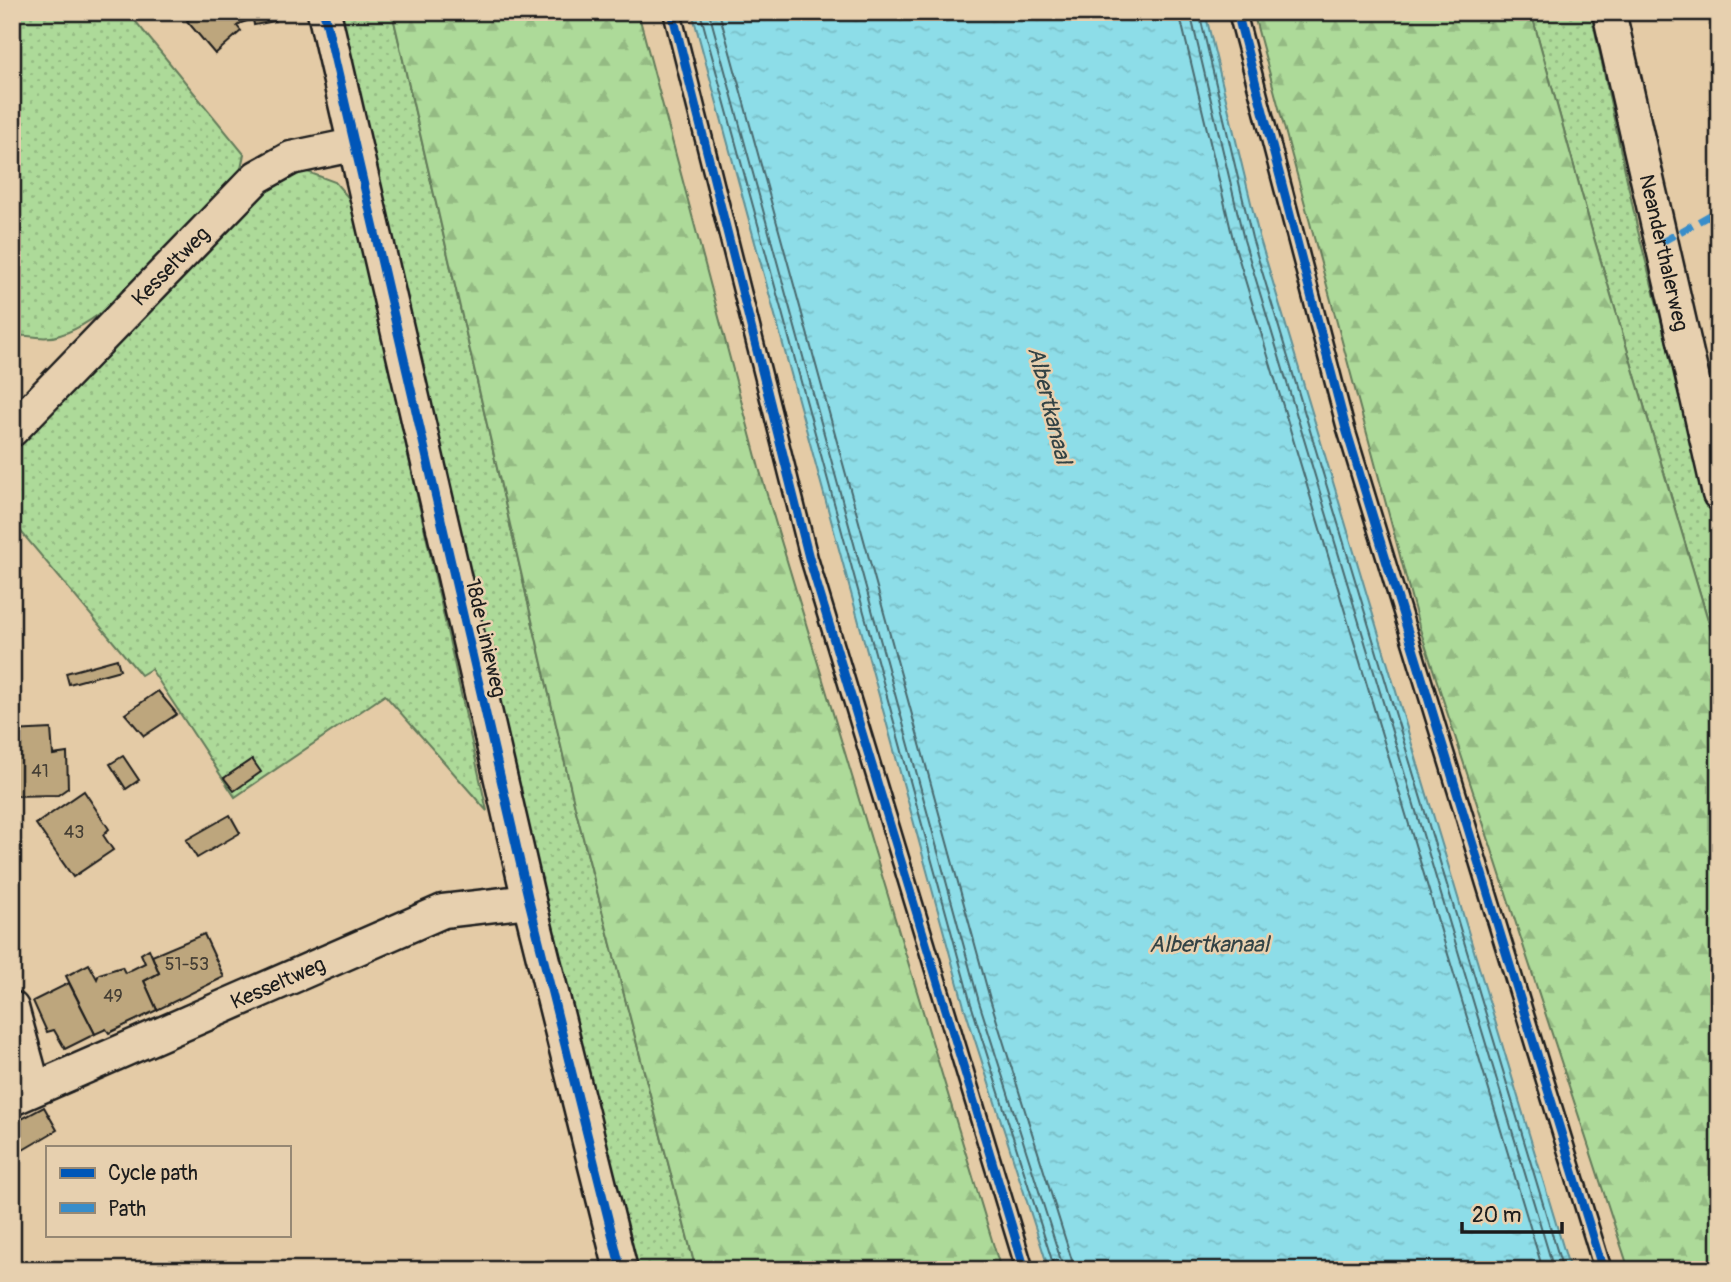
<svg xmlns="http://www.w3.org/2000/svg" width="1731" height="1282" font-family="Pangolin,sans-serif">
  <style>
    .grass { fill: url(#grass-dots); stroke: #647b5a; stroke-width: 2 }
    .forest { fill: url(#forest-firs); stroke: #647b5a; stroke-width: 2 }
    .water { fill: url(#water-ripples); stroke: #609096; stroke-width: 2 }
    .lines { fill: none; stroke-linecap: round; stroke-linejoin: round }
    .shore { stroke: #49696e; stroke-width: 2 }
    .building { fill: #bda67d; stroke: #1c1c1c; stroke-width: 2 }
    .lane-casing { stroke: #1c1c1c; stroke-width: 21 }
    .street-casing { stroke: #1c1c1c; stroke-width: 37 }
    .lane { stroke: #e7d0af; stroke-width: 16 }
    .street { stroke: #e7d0af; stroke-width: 32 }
    .quiet { stroke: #388dca; stroke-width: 7; stroke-dasharray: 14 7; stroke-linecap: butt }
    .cycleway-casing { stroke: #e7d0af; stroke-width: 13 }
    .cycleway { stroke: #0057b8; stroke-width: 9 }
    .labels { text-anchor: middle; stroke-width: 5; stroke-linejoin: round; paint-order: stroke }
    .number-label { font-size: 18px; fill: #443e34 }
    .street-label { font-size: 21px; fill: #1c1c1c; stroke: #e7d0af }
    .water-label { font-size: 23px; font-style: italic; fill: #334345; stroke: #e7d0af }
  </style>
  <defs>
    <pattern id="grass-dots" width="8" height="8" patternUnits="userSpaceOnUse" patternTransform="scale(1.75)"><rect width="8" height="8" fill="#adda99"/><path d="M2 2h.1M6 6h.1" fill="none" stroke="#94ba83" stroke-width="1.8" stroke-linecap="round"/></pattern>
    <pattern id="forest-firs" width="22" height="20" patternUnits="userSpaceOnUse" patternTransform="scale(1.75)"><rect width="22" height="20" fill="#adda99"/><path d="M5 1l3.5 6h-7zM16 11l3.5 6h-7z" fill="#94ba83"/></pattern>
    <pattern id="water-ripples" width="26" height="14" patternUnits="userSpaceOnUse" patternTransform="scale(1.75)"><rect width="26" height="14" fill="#8ddde8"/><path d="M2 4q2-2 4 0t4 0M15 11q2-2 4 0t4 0" fill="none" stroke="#79bdc6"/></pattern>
  </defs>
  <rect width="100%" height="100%" fill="#e4cba6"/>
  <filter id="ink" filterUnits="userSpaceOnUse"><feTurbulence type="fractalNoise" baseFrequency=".0143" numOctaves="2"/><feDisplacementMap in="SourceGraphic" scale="14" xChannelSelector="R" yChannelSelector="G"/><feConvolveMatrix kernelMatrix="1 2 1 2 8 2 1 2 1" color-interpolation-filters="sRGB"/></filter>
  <g filter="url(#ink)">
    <g class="grass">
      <path d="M12 12H128L244 154 240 174C191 218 120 317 60 335 47 340 31 336 17 335L12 330Z"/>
      <path d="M338 12H392L575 807 696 1270H625Z"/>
      <path d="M1531 12H1591L1638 231 1719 545V657L1594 238Z"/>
      <path d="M305 171 335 182 352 202 487 811 385 695 235 797 151 669 141 675 12 521V449L253 196Z"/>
    </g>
    <g class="forest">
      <path d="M392 12H638L759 468 1001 1270H696L575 807Z"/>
      <path d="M1253 12H1531L1594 238 1719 657V1270H1629L1419 626Z"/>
    </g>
    <path class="water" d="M692 12H1205L1259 236 1570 1270H1049L964 1006Z"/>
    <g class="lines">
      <g class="shore">
        <path d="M700 12 971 1004 1055 1270"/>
        <path d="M709 12 979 1002 1064 1270"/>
        <path d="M719 12 990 999 1075 1270"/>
        <path d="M1179 12 1234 243 1543 1270"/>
        <path d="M1190 12 1244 240 1554 1270"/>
        <path d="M1199 12 1252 238 1563 1270"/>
      </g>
    </g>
    <g class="building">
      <path d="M196 12H273L275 21 254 25 253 19 241 23 237 26 241 31 215 54 187 21Z"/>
      <path d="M117 659 120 670 69 684 66 673Z"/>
      <path d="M158 691 177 714 144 736 125 714Z"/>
      <path d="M51 729 53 755 67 753 68 788 58 795 12 796V731Z"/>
      <path d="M123 756 139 780 126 789 110 764Z"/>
      <path d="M252 759 261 772 234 791 224 778Z"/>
      <path d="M84 791 109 829 103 835 113 850 73 877 36 824Z"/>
      <path d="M230 815 240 833 197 858 186 840Z"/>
      <path d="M204 934 224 977 157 1010 144 981 159 973 152 956Z"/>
      <path d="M149 949 159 973 144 981 157 1010 109 1033 106 1029 95 1034 66 976 89 964 97 979 99 974 122 967 125 973 145 963 141 954Z"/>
      <path d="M69 983 95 1034 65 1049 54 1030 47 1032 33 1001Z"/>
      <path d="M44 1107 57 1130 16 1154 12 1147V1124Z"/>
    </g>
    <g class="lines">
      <g class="lane-casing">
        <g id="lane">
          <path d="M672 12 809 558 1025 1270"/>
          <path d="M1237 12 1346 429 1603 1270"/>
        </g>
      </g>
      <g class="street-casing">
        <g id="street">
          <path d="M324 12 529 901 621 1270"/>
          <path id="s1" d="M1609 12 1719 494"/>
          <path id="s2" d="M12 430 257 177 291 158 353 145"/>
          <path d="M12 1008 34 1088"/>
          <path id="s3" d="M12 1099 443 911 529 901"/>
        </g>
      </g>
      <use href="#lane" class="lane"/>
      <use href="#street" class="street"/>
      <path class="quiet" d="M1662 242 1719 210"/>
      <g class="cycleway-casing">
        <g id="cycleway">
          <path d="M324 12 529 901 621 1270"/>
          <path d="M672 12 809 558 1025 1270"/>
          <path d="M1237 12 1346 429 1603 1270"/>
        </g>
      </g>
      <use href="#cycleway" class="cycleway"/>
    </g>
  </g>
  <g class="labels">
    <g class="number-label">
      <text x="40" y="777">41</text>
      <text x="74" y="838">43</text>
      <text x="187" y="970">51-53</text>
      <text x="113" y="1002">49</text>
    </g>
    <g class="street-label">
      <text dy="7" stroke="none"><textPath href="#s1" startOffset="247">Neanderthalerweg</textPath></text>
      <text dy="7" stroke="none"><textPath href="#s2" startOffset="228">Kesseltweg</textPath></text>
      <text transform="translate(486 638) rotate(77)" y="7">18de Linieweg</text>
      <text dy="7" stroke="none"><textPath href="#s3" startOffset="290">Kesseltweg</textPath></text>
    </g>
    <g class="water-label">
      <text transform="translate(1050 405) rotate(76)" y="8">Albertkanaal</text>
      <text x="1209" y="952">Albertkanaal</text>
    </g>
  </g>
  <rect width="1731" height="1282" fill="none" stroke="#e7d0af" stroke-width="42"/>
  <rect x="21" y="21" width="1689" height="1240" fill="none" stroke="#1c1c1c" stroke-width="2.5" filter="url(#ink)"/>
  <rect x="46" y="1146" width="245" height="91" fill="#e7d0af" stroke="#968874" stroke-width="2"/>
  <rect x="60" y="1168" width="35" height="10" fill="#0057b8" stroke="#968874" stroke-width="2"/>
  <text x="108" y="1180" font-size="21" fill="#1c1c1c">Cycle path</text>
  <rect x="60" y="1203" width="35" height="10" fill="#388dca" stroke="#968874" stroke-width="2"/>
  <text x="108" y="1216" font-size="21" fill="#1c1c1c">Path</text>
  <path d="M1462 1222v10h100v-10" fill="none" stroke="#1c1c1c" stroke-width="3.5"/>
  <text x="1472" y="1222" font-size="21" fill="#1c1c1c" stroke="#e7d0af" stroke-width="5" paint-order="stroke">20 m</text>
</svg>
